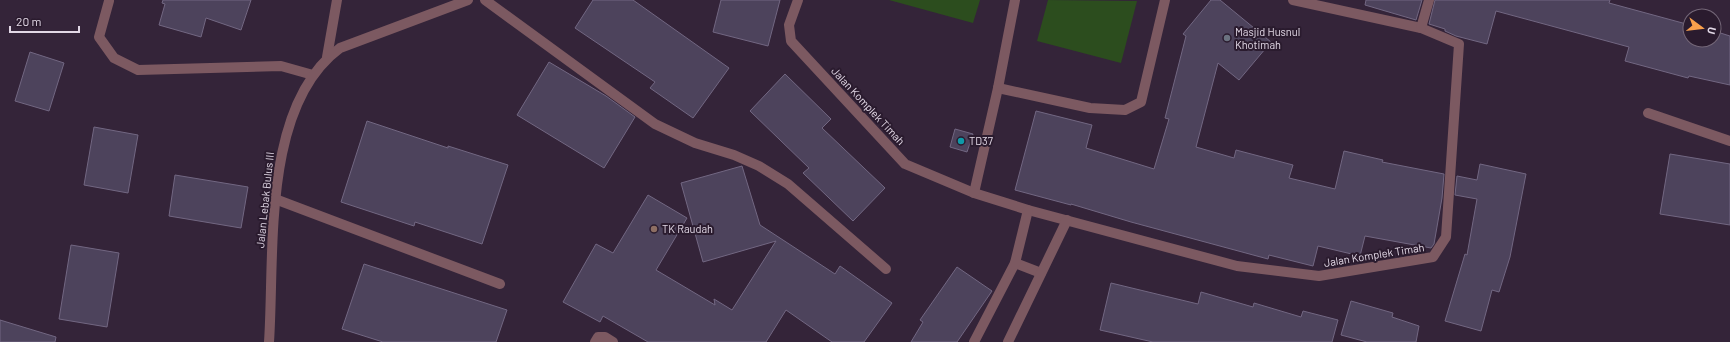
<svg xmlns="http://www.w3.org/2000/svg" width="1730" height="342" font-family="Barlow,sans-serif">
  <style>
    .green { fill: #2c4d1e }
    .building { fill: #4d435c; stroke: #726782 }
    .lines { fill: none; stroke-linecap: round; stroke-linejoin: round }
    .service { stroke: #7c5961; stroke-width: 10 }
    .minor { stroke: #7c5961; stroke-width: 10 }
    .tertiary { stroke: #7c5961; stroke-width: 10 }
    .worship-dot { fill: #6b7280; stroke: #2a1b2e; stroke-width: 1.5 }
    .culture-dot { fill: #0f9aa8; stroke: #2a1b2e; stroke-width: 1.5 }
    .education-dot { fill: #8d6e63; stroke: #2a1b2e; stroke-width: 1.5 }
    .labels { text-anchor: middle; stroke-width: 4; stroke-linejoin: round; paint-order: stroke }
    .poi-label { font-size: 11px; fill: #e2d8e6; stroke: #2a1b2e; text-anchor: start }
    .street-label { font-size: 11px; fill: #e2d8e6; stroke: #2a1b2e }
  </style>
  <rect width="100%" height="100%" fill="#342439"/>
  <g class="green">
    <path d="M889 0H980L973 23Z"/>
    <path d="M1048 0 1137 1 1121 63 1037 41Z"/>
  </g>
  <g class="building">
    <path d="M163 0H251L241 30 206 18 201 37 159 25 165 4 162 3Z"/>
    <path d="M593 0H633L729 68 693 118 650 88 655 82 575 28Z"/>
    <path d="M721 0H780L768 46 713 32Z"/>
    <path d="M1211 0H1220L1271 42 1239 80 1218 63 1196 147 1234 158 1236 150 1293 165 1289 178 1335 189 1344 151 1383 160 1382 162 1444 174 1442 198 1434 244 1431 248 1365 236 1360 256 1318 246 1313 266 1269 255 1268 259 1131 222 1071 204V205L1015 190 1036 111 1092 125 1086 148 1154 169 1169 119 1165 118 1186 36 1183 34Z"/>
    <path d="M1366 0H1422L1416 20 1365 5Z"/>
    <path d="M1435 0H1610L1609 3 1690 25V40H1714V31L1730 36V85L1689 76 1688 78 1625 61 1629 47 1496 11 1487 44 1456 36 1445 31V29L1429 24Z"/>
    <path d="M30 52 64 63 49 111 15 101Z"/>
    <path d="M549 62 606 96 635 117 604 168 517 115Z"/>
    <path d="M785 74 831 119 822 128 885 188 853 221 803 173 809 168 750 111Z"/>
    <path d="M367 121 448 148V146L508 165 482 244 415 222 414 226 341 202Z"/>
    <path d="M94 127 138 135 128 193 84 185Z"/>
    <path d="M955 129 973 134 967 152 950 147Z"/>
    <path d="M1670 154 1730 164V225L1660 214Z"/>
    <path d="M1480 164 1526 174 1510 257 1499 292 1492 290 1481 331 1445 321 1465 254 1467 255 1477 199 1455 195 1457 176 1477 180Z"/>
    <path d="M742 166 760 225 835 274 840 266 892 303 864 342H832L786 310 766 342H648L603 316 600 322 563 302 596 244 613 253 648 195 687 218 656 270 715 305 714 299 732 310 776 241 703 262 681 183Z"/>
    <path d="M175 175 248 187 241 228 169 216Z"/>
    <path d="M71 245 119 253 107 327 59 319Z"/>
    <path d="M364 264 507 310 496 342H383L342 329Z"/>
    <path d="M957 267 992 291 957 342H911L923 322 920 320Z"/>
    <path d="M1111 283 1198 304 1201 292 1253 307 1254 303 1301 317 1303 311 1338 320 1332 342H1153L1100 330Z"/>
    <path d="M1351 301 1393 313 1392 317 1419 326 1416 342H1367L1341 335Z"/>
    <path d="M0 320 56 337 55 342H0Z"/>
  </g>
  <g class="lines">
    <path class="service" d="M485 0 655 124 695 143 734 155 759 166 788 184 886 269"/>
    <g class="minor">
      <path d="M798 0 789 25 791 41 905 164 974 193 1028 210 1237 266 1319 276 1433 257 1446 237 1459 44 1421 28 1293 0"/>
      <path d="M109 1 99 37 114 58 138 70 281 66 313 75"/>
      <path d="M1421 28 1429 0"/>
      <path d="M327 57 337 0"/>
      <path d="M998 88 1090 108 1125 110 1141 102 1165 0"/>
      <path d="M1648 113 1730 141"/>
      <path d="M974 193 998 88 1015 0"/>
      <path d="M275 199 500 284"/>
      <path d="M1015 263 1041 273"/>
      <path d="M595 342 598 337H605L613 342"/>
      <path d="M974 342 1015 263 1028 210"/>
      <path d="M1008 342 1067 220"/>
    </g>
    <path class="tertiary" d="M269 342C275 253 261 106 340 48L468 0"/>
  </g>
  <circle class="worship-dot" cx="1227" cy="38" r="4"/>
  <circle class="culture-dot" cx="961" cy="141" r="4"/>
  <circle class="education-dot" cx="654" cy="229" r="4"/>
  <g class="labels">
    <g class="poi-label">
      <text x="1235" y="36">Masjid Husnul<tspan x="1235" dy="13">Khotimah</tspan></text>
      <text x="969" y="145">TD37</text>
      <text x="662" y="233">TK Raudah</text>
    </g>
    <g class="street-label">
      <text transform="translate(868 106) rotate(47)" y="4">Jalan Komplek Timah</text>
      <text transform="translate(265 200) rotate(-84)" y="4">Jalan Lebak Bulus III</text>
      <text transform="translate(1374 255) rotate(-9)" y="4">Jalan Komplek Timah</text>
    </g>
  </g>
  <g transform="translate(1702 28) rotate(105)"><circle r="19" fill="#2a1b2e" stroke="#746778"/>
  <path d="M0-3L7 15L0 10L-7 15Z" fill="#f9a04c"/>
  <text y="-6" font-size="11" font-weight="bold" text-anchor="middle" fill="#e2d8e6">U</text>
  </g>
  <path d="M10 26v6h69v-6" fill="none" stroke="#e2d8e6" stroke-width="2"/>
  <text x="16" y="26" font-size="12" fill="#e2d8e6" stroke="#2a1b2e" stroke-width="3" paint-order="stroke">20 m</text>
</svg>
